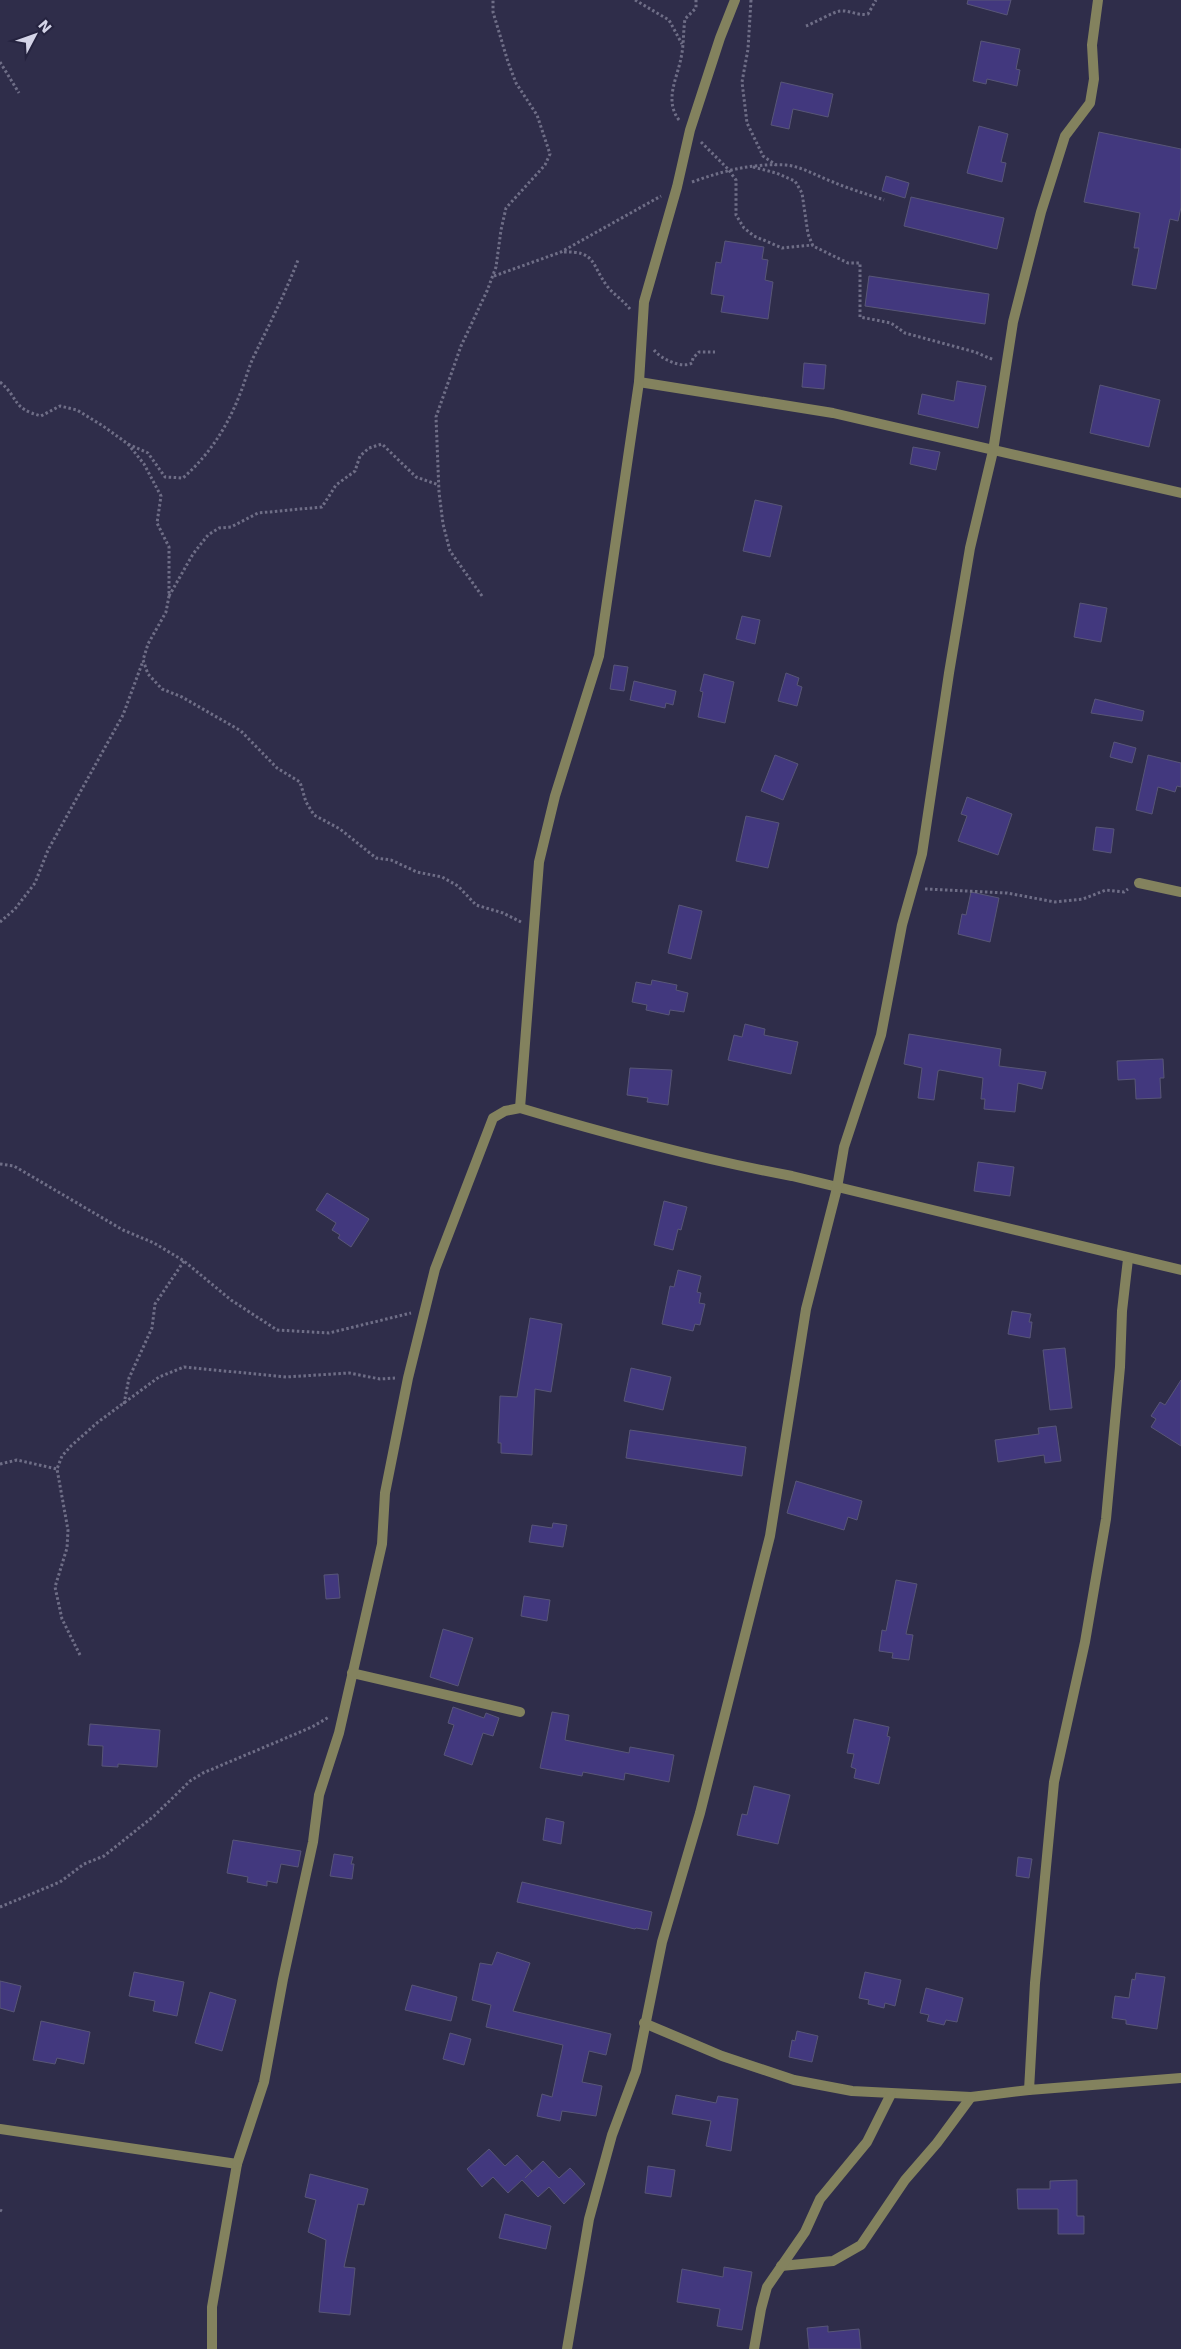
<svg xmlns="http://www.w3.org/2000/svg" width="1181" height="2349" font-family="'DejaVu Sans',sans-serif">
  <style>
    .building { fill: #42387e; stroke: #585677 }
    .lines { fill: none; stroke-linecap: round; stroke-linejoin: round }
    .path { stroke: #6f6e87; stroke-width: 3; stroke-dasharray: 2.5 2.5; stroke-linecap: butt }
    .street { stroke: #83825e; stroke-width: 10 }
  </style>
  <rect width="100%" height="100%" fill="#2f2d4a"/>
  <g class="building">
    <path d="M968 0H1011L1007 15 967 4Z"/>
    <path d="M981 41 1020 49 1016 69 1020 70 1017 86 987 79 986 84 973 81Z"/>
    <path d="M781 82 833 94 828 117 793 109 789 129 771 125Z"/>
    <path d="M979 126 1008 134 1001 162 1006 163 1002 182 967 173Z"/>
    <path d="M1099 132 1181 149V207L1178 221 1170 219 1156 289 1132 285 1139 248H1134L1140 213 1084 202Z"/>
    <path d="M886 176 909 183 905 198 882 191Z"/>
    <path d="M911 197 1004 218 997 249 904 226Z"/>
    <path d="M725 241 764 247 762 259 768 260 765 280 773 282 768 319 721 312 724 296 711 294 716 262 721 263Z"/>
    <path d="M869 276 989 294 985 324 865 306Z"/>
    <path d="M804 363 826 365 824 389 802 387Z"/>
    <path d="M957 381 986 386 978 428 918 414 922 394 954 401Z"/>
    <path d="M1100 385 1160 400 1149 447 1090 433Z"/>
    <path d="M913 447 940 452 936 470 910 464Z"/>
    <path d="M755 500 782 506 770 557 743 551Z"/>
    <path d="M1080 603 1107 608 1101 642 1074 637Z"/>
    <path d="M742 616 760 620 755 644 736 639Z"/>
    <path d="M614 665 628 667 624 691 610 689Z"/>
    <path d="M786 673 799 678 797 685 802 687 797 706 778 701Z"/>
    <path d="M704 674 734 682 725 723 698 717 703 692 700 691Z"/>
    <path d="M634 681 676 691 673 705 666 703 665 708 630 700Z"/>
    <path d="M1095 699 1144 711 1142 721 1091 713Z"/>
    <path d="M1114 742 1136 748 1132 763 1110 757Z"/>
    <path d="M775 755 798 764 783 800 761 791Z"/>
    <path d="M1148 755 1181 763V787L1177 786 1175 792 1158 787 1152 814 1136 810Z"/>
    <path d="M967 797 1012 814 998 855 958 841 967 816 961 814Z"/>
    <path d="M746 816 779 823 768 868 736 861Z"/>
    <path d="M1096 827 1114 829 1111 853 1093 850Z"/>
    <path d="M971 892 999 898 990 942 958 934 962 914 966 915Z"/>
    <path d="M679 905 702 911 691 959 668 953Z"/>
    <path d="M652 980 677 985 676 990 688 993 684 1012 670 1010 669 1015 646 1010 647 1005 632 1002 636 982 651 985Z"/>
    <path d="M745 1024 765 1029 764 1035 798 1042 791 1074 728 1060 734 1035 742 1037Z"/>
    <path d="M909 1034 1001 1049 999 1066 1046 1072 1042 1089 1018 1083 1015 1112 984 1109 985 1099H981L983 1078 940 1070 938 1071 934 1100 918 1098 922 1068 904 1064Z"/>
    <path d="M1163 1059 1164 1078H1160L1161 1098 1136 1099 1135 1079 1118 1080 1117 1061Z"/>
    <path d="M630 1068 672 1070 668 1105 647 1102 648 1098 627 1095Z"/>
    <path d="M978 1162 1014 1167 1010 1196 974 1191Z"/>
    <path d="M327 1193 369 1219 351 1247 338 1238 340 1235 332 1230 336 1223 316 1210Z"/>
    <path d="M664 1201 687 1207 681 1230 678 1229 673 1250 654 1245Z"/>
    <path d="M678 1270 701 1276 697 1292 701 1293 699 1303 705 1304 700 1325 695 1324 693 1331 662 1324 670 1286 674 1287Z"/>
    <path d="M1012 1311 1031 1314 1029 1322H1032L1030 1338 1008 1334Z"/>
    <path d="M530 1318 562 1324 551 1392 535 1389 532 1455 501 1453V1443H498L500 1396 517 1397Z"/>
    <path d="M1065 1348 1072 1408 1050 1410 1043 1350Z"/>
    <path d="M631 1368 671 1377 663 1410 624 1401Z"/>
    <path d="M1181 1380V1446L1151 1427 1156 1419 1151 1416 1160 1402 1165 1405Z"/>
    <path d="M1056 1426 1061 1461 1045 1463 1044 1455 998 1462 995 1440 1039 1434 1038 1428Z"/>
    <path d="M630 1430 746 1447 742 1476 626 1458Z"/>
    <path d="M796 1481 862 1501 857 1520 848 1517 844 1530 787 1513Z"/>
    <path d="M553 1523 567 1525 563 1547 529 1542 532 1525 552 1528Z"/>
    <path d="M338 1574 340 1598 326 1599 324 1575Z"/>
    <path d="M896 1580 917 1584 906 1634 913 1635 909 1660 892 1658 893 1653 879 1651 882 1630 886 1631Z"/>
    <path d="M524 1596 550 1600 547 1621 521 1616Z"/>
    <path d="M443 1629 473 1638 458 1686 430 1677Z"/>
    <path d="M453 1707 484 1718 486 1713 499 1718 493 1736 483 1733 472 1765 444 1755 454 1725 448 1723Z"/>
    <path d="M552 1712 569 1715 565 1740 629 1753 630 1747 674 1755 669 1782 625 1773 624 1780 583 1772 582 1776 540 1768Z"/>
    <path d="M854 1719 889 1727 887 1736 890 1737 879 1784 854 1778 856 1769 851 1767 854 1754 847 1753Z"/>
    <path d="M90 1724 160 1730 157 1767 118 1764V1767L102 1766 103 1746 88 1745Z"/>
    <path d="M754 1786 790 1795 778 1844 737 1835 742 1814 747 1815Z"/>
    <path d="M546 1818 564 1822 561 1844 543 1840Z"/>
    <path d="M233 1840 301 1851 298 1867 281 1864 277 1883 267 1881V1886L247 1882 248 1877 227 1873Z"/>
    <path d="M334 1854 353 1857 351 1864H354L352 1879 330 1876Z"/>
    <path d="M1018 1857 1032 1859 1029 1878 1016 1876Z"/>
    <path d="M522 1882 652 1912 648 1930 636 1928 635 1929 517 1902Z"/>
    <path d="M497 1952 530 1963 513 2011 611 2034 606 2055 589 2051 582 2082 602 2086 596 2116 562 2111 560 2121 537 2116 542 2094 552 2097 563 2045 486 2027 491 2005 472 2000 480 1963 492 1965Z"/>
    <path d="M134 1972 184 1982 177 2016 153 2011 155 2001 129 1996Z"/>
    <path d="M865 1972 901 1980 895 2006 885 2003 884 2008 868 2004 869 2000 859 1998Z"/>
    <path d="M1136 1973 1165 1977 1157 2029 1126 2024V2020L1112 2018 1115 1996 1129 1998 1132 1979 1135 1980Z"/>
    <path d="M0 1981 21 1986 14 2012 0 2008Z"/>
    <path d="M412 1985 457 1997 451 2021 405 2010Z"/>
    <path d="M926 1988 963 1998 957 2022 946 2020 944 2025 927 2021 929 2015 920 2013Z"/>
    <path d="M210 1992 236 2000 222 2051 195 2043Z"/>
    <path d="M41 2021 90 2032 84 2064 57 2058 55 2064 33 2060Z"/>
    <path d="M797 2031 818 2036 812 2062 789 2057 792 2040 795 2041Z"/>
    <path d="M450 2033 471 2039 464 2065 443 2059Z"/>
    <path d="M676 2095 716 2103 718 2096 738 2099 731 2151 706 2146 711 2121 672 2114Z"/>
    <path d="M489 2149 505 2166 517 2155 532 2171 525 2178 543 2161 559 2178 570 2168 585 2184 564 2204 549 2187 538 2197 522 2180 508 2193 493 2177 482 2187 467 2169Z"/>
    <path d="M648 2166 675 2170 671 2197 645 2193Z"/>
    <path d="M310 2174 368 2189 364 2205 358 2204 344 2267 355 2268 350 2315 319 2312 326 2240 308 2232 316 2200 305 2197Z"/>
    <path d="M1077 2180V2216H1084V2234H1058V2209H1018L1017 2189H1050V2181Z"/>
    <path d="M505 2214 551 2226 546 2249 499 2238Z"/>
    <path d="M724 2267 752 2272 742 2330 717 2326 720 2309 677 2302 682 2269 723 2277Z"/>
    <path d="M828 2326V2332L859 2329 861 2349H809L807 2328Z"/>
  </g>
  <g class="lines">
    <g class="path">
      <path d="M635 0 669 20 682 44"/>
      <path d="M751 0 748 49 742 82 747 123 763 156 776 165"/>
      <path d="M806 26C814 23 833 12 840 11 850 10 857 16 868 14L876 0"/>
      <path d="M0 62 19 93"/>
      <path d="M679 120C664 100 677 79 681 58 684 45 683 32 685 19L696 8V0"/>
      <path d="M701 142 728 169 736 180V215L744 228 754 236 782 248 813 245"/>
      <path d="M753 167 776 173 795 181 802 193 808 234 813 246 848 263H860V317L891 323 905 333 975 352 994 360"/>
      <path d="M692 182C723 171 752 163 786 165 803 167 817 176 833 182 849 189 867 194 884 200"/>
      <path d="M564 252C596 251 591 264 607 286 614 295 623 300 630 309"/>
      <path d="M494 276 561 252 661 196"/>
      <path d="M654 350C661 359 682 369 692 363L693 358 699 352H715"/>
      <path d="M0 382C20 399 11 408 41 416L60 406 77 410 103 426 128 444 144 464 161 496 157 523 169 547V596L166 612 148 644 143 660 148 674 162 689 182 697 241 731 277 768 300 782 306 802 314 815 340 829 376 858 391 860 417 872 442 877 458 886 476 905 503 913 521 922"/>
      <path d="M128 444 148 453 165 477 183 478C210 454 227 427 240 394 245 382 248 369 253 358 269 325 285 294 298 260"/>
      <path d="M169 596 193 554 208 535 219 528 231 527 258 513 322 507 336 485 355 471 360 456 369 448 382 444 416 477 439 485"/>
      <path d="M482 596 450 551 443 524 439 492 436 417 461 346 487 291 496 267 501 230 506 208 545 165 550 154 537 115 516 83 508 62 493 12V0"/>
      <path d="M925 889 1007 893 1055 902 1083 899 1106 890 1124 892 1128 889"/>
      <path d="M0 922 15 909 35 883 48 850 123 715 143 661"/>
      <path d="M0 1164 14 1166 123 1230 154 1243 184 1261 231 1300 277 1330 329 1333 411 1313"/>
      <path d="M124 1404 129 1378 152 1328 155 1304 184 1261"/>
      <path d="M0 1464 17 1460 57 1469"/>
      <path d="M80 1655 62 1619 55 1587 67 1548 68 1530 57 1469 62 1456 71 1446 98 1422 159 1377 184 1367 286 1377 349 1373 380 1379 395 1378"/>
      <path d="M0 1907 60 1882 84 1864 104 1856 154 1816 190 1781 203 1773 312 1727 329 1717"/>
      <path d="M0 2210 2 2211"/>
    </g>
    <g class="street">
      <path d="M639 382 833 413 1181 493"/>
      <path d="M1139 883 1181 892"/>
      <path d="M520 1108 539 862 555 796 599 656 639 382 644 302 677 187 690 130 720 38 735 0"/>
      <path d="M1128 1259 1122 1311 1120 1367 1106 1519 1085 1642 1054 1782 1035 1983 1029 2090 1181 2078"/>
      <path d="M352 1673 520 1712"/>
      <path d="M644 2023 722 2056 794 2080 852 2091 971 2097 1029 2090"/>
      <path d="M0 2129 237 2164 212 2307V2349"/>
      <path d="M237 2164 264 2082 283 1979 313 1842 319 1795 339 1733 382 1544 385 1493 408 1378 435 1269 493 1118 505 1111 520 1108C610 1135 700 1159 792 1176L1181 1270"/>
      <path d="M781 2266 833 2261 861 2245 905 2180 937 2143 971 2097"/>
      <path d="M567 2349 589 2219 612 2135 636 2071 662 1942 700 1813 770 1536 806 1309 837 1188 844 1147 881 1035 902 925 922 854 949 673 970 548 993 451 1013 322 1041 212 1065 136 1090 103 1094 79 1092 45 1098 0"/>
      <path d="M754 2349 761 2309 767 2287 805 2232 820 2199 867 2142 891 2094"/>
    </g>
  </g>
  <g transform="translate(35 35) rotate(49)" stroke="#25233f" stroke-width="4" paint-order="stroke">
  <path d="M0-4L9 19L0 12L-9 19Z" fill="#d4d4e7"/>
  <text y="-8" font-size="14" font-weight="bold" text-anchor="middle" fill="#d4d4e7">N</text>
  </g>
</svg>
